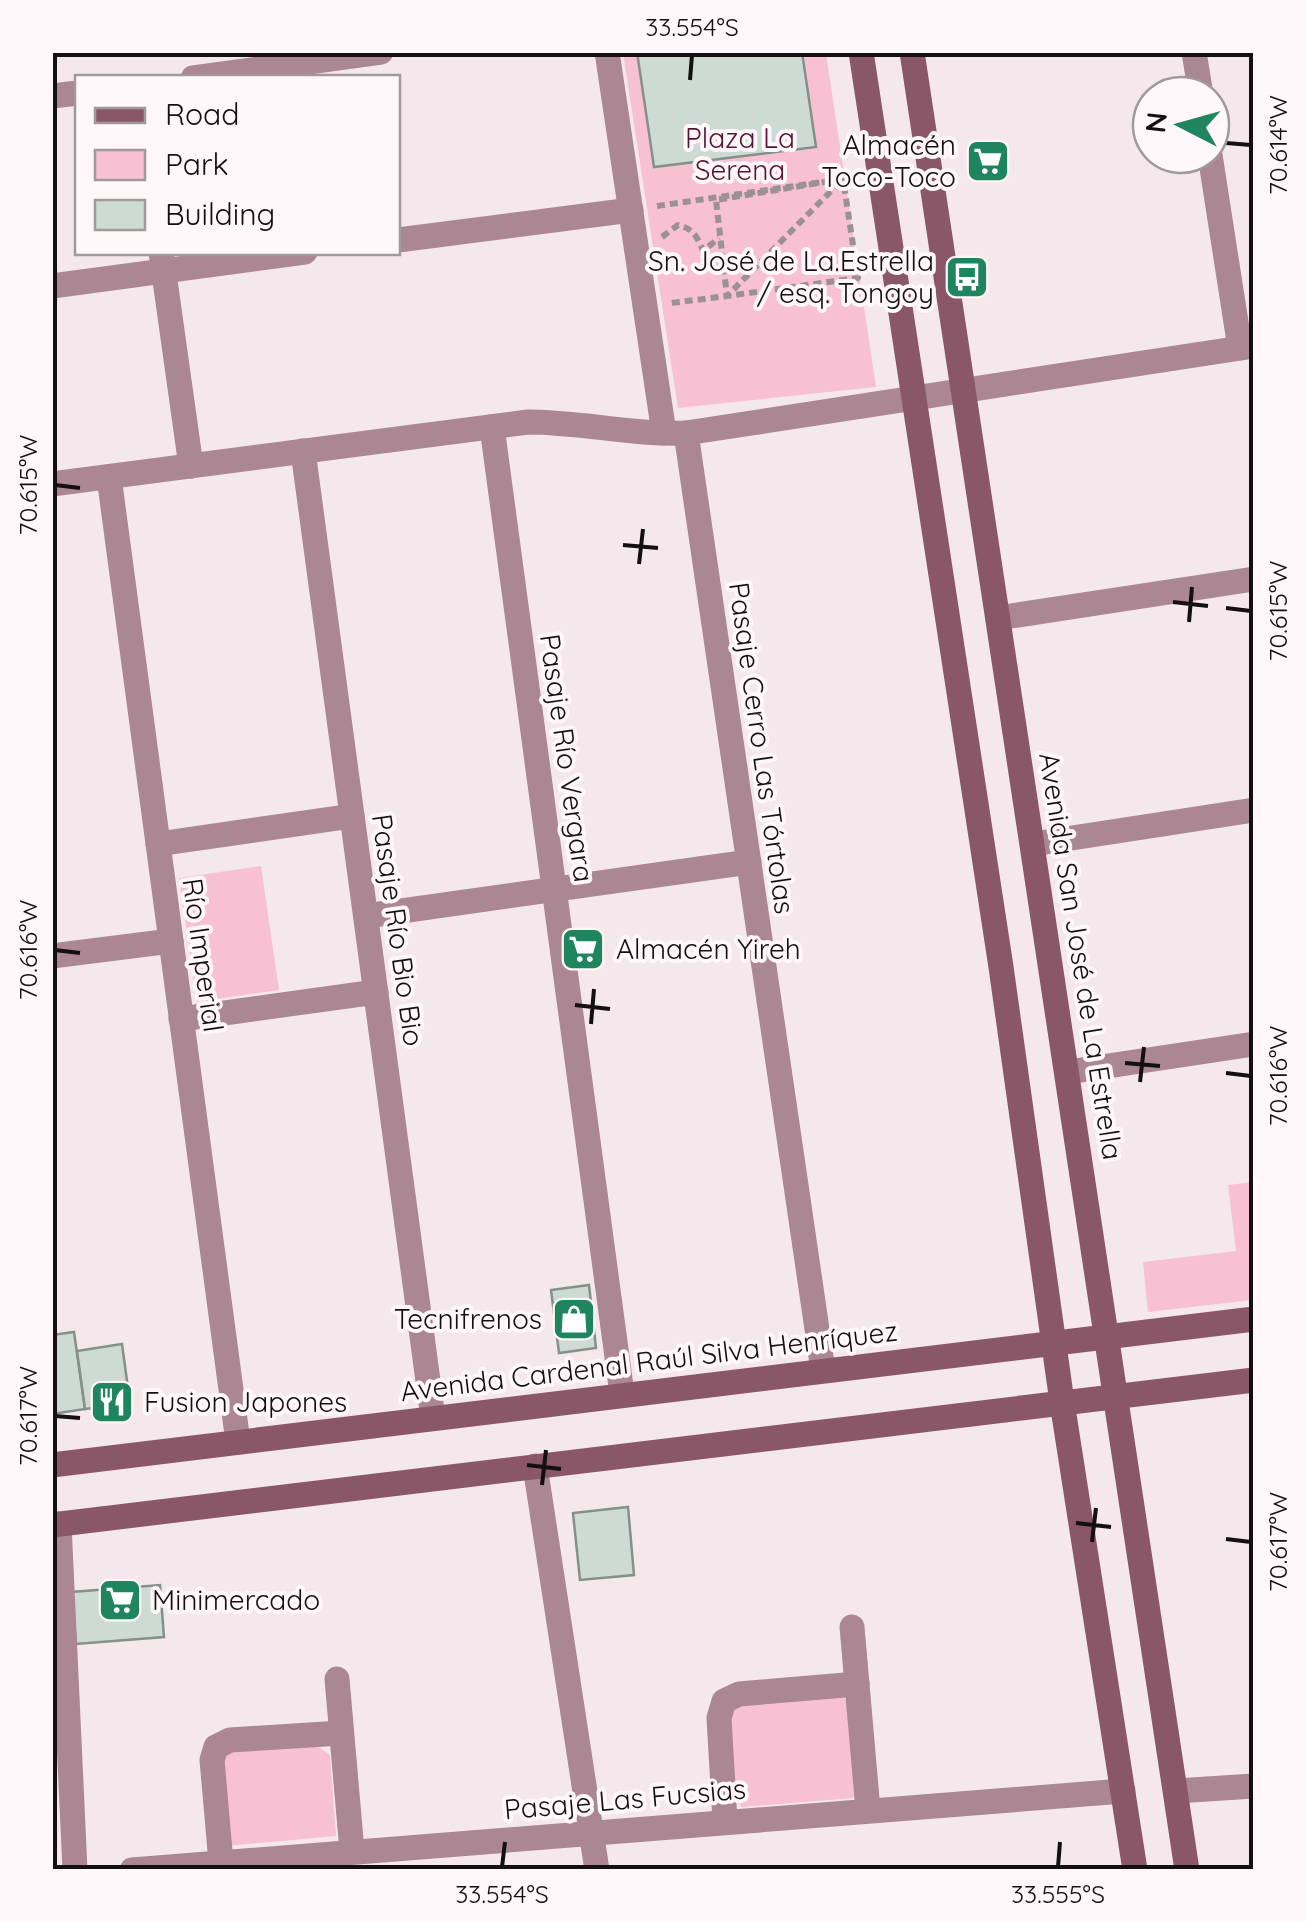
<svg xmlns="http://www.w3.org/2000/svg" width="1306" height="1922" font-family="Quicksand,sans-serif">
  <style>
    .green { fill: #f7c1d3 }
    .building { fill: #cedad4; stroke: #84908a; stroke-width: 2.5 }
    .lines { fill: none; stroke-linecap: round; stroke-linejoin: round }
    .path { stroke: #9b9194; stroke-width: 6; stroke-dasharray: 8 5; stroke-linecap: butt }
    .street { stroke: #ab8793; stroke-width: 25 }
    .secondary { stroke: #895768; stroke-width: 25 }
    .ticks { fill: none; stroke: #140f11; stroke-width: 4 }
    .labels { text-anchor: middle; stroke-width: 8; stroke-linejoin: round; paint-order: stroke }
    .park-label { font-size: 28px; fill: #591132; stroke: #fff7f9 }
    .poi-label { font-size: 28px; fill: #140f11; stroke: #fff7f9; text-anchor: end }
    .street-label { font-size: 28px; fill: #140f11; stroke: #fff7f9 }
    .neatline { fill: none; stroke: #140f11; stroke-width: 4 }
    .ticks-label { font-size: 25px; text-anchor: middle; fill: #140f11 }
  </style>
  <rect width="100%" height="100%" fill="#f5e8ec"/>
  <g class="green">
    <path d="M623 53H826L876 387 678 408Z"/>
    <path d="M261 866 279 990 197 1002 179 878Z"/>
    <path d="M1253 1182V1300L1148 1312 1143 1262 1236 1251 1228 1185Z"/>
    <path d="M838 1694 851 1703 860 1788 854 1798 742 1807 733 1799 728 1713 737 1701Z"/>
    <path d="M316 1745 330 1755 336 1836 226 1846 220 1765 227 1750Z"/>
  </g>
  <g class="building">
    <path d="M637 52H802L816 147 654 167Z"/>
    <path d="M995 149 999 168 980 172 977 153Z"/>
    <path d="M591 934 595 961 575 964 571 937Z"/>
    <path d="M589 1285 596 1348 559 1353 551 1290Z"/>
    <path d="M74 1332 85 1409 52 1414V1335Z"/>
    <path d="M122 1344 130 1403 85 1409 77 1351Z"/>
    <path d="M628 1507 634 1575 580 1580 573 1513Z"/>
    <path d="M160 1585 164 1637 76 1644 72 1592Z"/>
  </g>
  <g class="lines">
    <g class="path">
      <path d="M657 206 843 179 858 278 727 296 716 200 843 179 727 296 671 303"/>
      <path d="M662 237 678 225C693 228 698 238 703 251L719 238"/>
    </g>
    <g class="street">
      <path d="M607 52 664 433"/>
      <path d="M1194 52 1201 95"/>
      <path d="M193 78 381 52"/>
      <path d="M52 96 78 93"/>
      <path d="M1210 155 1240 348"/>
      <path d="M398 240 631 210"/>
      <path d="M161 252 191 466"/>
      <path d="M52 286 305 252"/>
      <path d="M492 427 622 1394"/>
      <path d="M686 433 823 1370"/>
      <path d="M303 451 433 1418"/>
      <path d="M109 477 238 1442"/>
      <path d="M52 484 528 422C581 422 633 435 686 433L1254 346"/>
      <path d="M998 618 1254 579"/>
      <path d="M158 844 352 816"/>
      <path d="M1033 844 1254 810"/>
      <path d="M366 916 749 862"/>
      <path d="M52 956 171 941"/>
      <path d="M181 1019 376 992"/>
      <path d="M1068 1072 1254 1044"/>
      <path d="M535 1466 597 1870"/>
      <path d="M59 1524 75 1870"/>
      <path d="M852 1627 868 1810"/>
      <path d="M337 1679 352 1851"/>
      <path d="M1176 1791 1254 1786"/>
      <path d="M725 1821 719 1718 724 1701 739 1694 857 1684"/>
      <path d="M221 1862 212 1760 216 1747 230 1740 341 1733"/>
      <path d="M132 1870 1123 1791"/>
    </g>
    <g class="secondary">
      <path d="M861 52 1001 967 1062 1402 1135 1870"/>
      <path d="M912 52 1187 1870"/>
      <path d="M52 1465 1254 1319"/>
      <path d="M52 1525 1254 1380"/>
    </g>
  </g>
  <path class="ticks" d="M690 80 692 55M1226 143 1251 145M55 485 80 488M623 545 658 548M639 564 643 529M1173 602 1208 606M1226 608 1251 611M1189 622 1192 587M55 950 80 953M575 1005 610 1009M591 1024 594 989M1125 1063 1160 1066M1226 1073 1251 1076M1140 1082 1144 1047M55 1416 80 1418M527 1465 561 1469M542 1485 546 1450M1076 1523 1111 1527M1226 1539 1251 1542M1092 1542 1096 1508M502 1867 505 1842M1058 1867 1060 1842"/>
  <defs>
    <g id="supermarket-square" transform="scale(2.25)"><rect x="-9" y="-9" width="18" height="18" rx="4" fill="#1e855f" stroke="#fff7f9"/><path d="M-6-5.5h2.5l.6 2H6L4.5 2H-2.5L-4.4-4H-6ZM-1.5 3.2a1.3 1.3 0 1 0 .1 0ZM3 3.2a1.3 1.3 0 1 0 .1 0Z" fill="#fff"/></g>
    <g id="bus-square" transform="scale(2.25)"><rect x="-9" y="-9" width="18" height="18" rx="4" fill="#1e855f" stroke="#fff7f9"/><path d="M-5-6H5V4H4V6H2V4H-2V6H-4V4H-5ZM-3.5-4V0h7V-4ZM-3.5 1.2v1.5H-2V1.2ZM2 1.2v1.5H3.5V1.2Z" fill="#fff"/></g>
    <g id="shop-square" transform="scale(2.25)"><rect x="-9" y="-9" width="18" height="18" rx="4" fill="#1e855f" stroke="#fff7f9"/><path d="M-5-2.5h2.3a2.7 3.5 0 0 1 5.4 0H5L5.5 6h-11ZM-1.5-2.5h3a1.5 2.3 0 0 0-3 0Z" fill="#fff"/></g>
    <g id="restaurant-square" transform="scale(2.25)"><rect x="-9" y="-9" width="18" height="18" rx="4" fill="#1e855f" stroke="#fff7f9"/><path d="M-5-6h1v4h1v-4h1v4h1v-4h1v5L-1.5 .5V6h-2V.5L-5-1ZM5-6V6H3V1.5H1.5Q1.5-4 5-6Z" fill="#fff"/></g>
  </defs>
  <g fill-rule="evenodd">
    <use href="#supermarket-square" x="988" y="161"/>
    <use href="#bus-square" x="967" y="277"/>
    <use href="#supermarket-square" x="583" y="949"/>
    <use href="#shop-square" x="574" y="1319"/>
    <use href="#restaurant-square" x="112" y="1402"/>
    <use href="#supermarket-square" x="120" y="1600"/>
  </g>
  <g class="labels">
    <g class="park-label">
      <text x="740" y="148">Plaza La<tspan x="740" dy="32">Serena</tspan></text>
    </g>
    <g class="poi-label">
      <text x="956" y="155">Almacén<tspan x="956" dy="32">Toco-Toco</tspan></text>
      <text x="934" y="271">Sn. José de La.Estrella<tspan x="934" dy="32">/ esq. Tongoy</tspan></text>
      <text x="616" y="959" text-anchor="start">Almacén Yireh</text>
      <text x="542" y="1329">Tecnifrenos</text>
      <text x="144" y="1412" text-anchor="start">Fusion Japones</text>
      <text x="152" y="1610" text-anchor="start">Minimercado</text>
    </g>
    <g class="street-label">
      <text transform="translate(762 748) rotate(82)" y="10">Pasaje Cerro Las Tórtolas</text>
      <text transform="translate(567 758) rotate(82)" y="10">Pasaje Río Vergara</text>
      <text transform="translate(398 930) rotate(82)" y="10">Pasaje Río Bio Bio</text>
      <text transform="translate(203 955) rotate(82)" y="10">Río Imperial</text>
      <text transform="translate(1081 956) rotate(81)" y="10">Avenida San José de La Estrella</text>
      <text transform="translate(649 1361) rotate(-7)" y="10">Avenida Cardenal Raúl Silva Henríquez</text>
      <text transform="translate(625 1799) rotate(-5)" y="10">Pasaje Las Fucsias</text>
    </g>
  </g>
  <rect width="1306" height="1922" fill="none" stroke="#fff7f9" stroke-width="110"/>
  <rect x="75" y="75" width="325" height="180" fill="#fff7f9" stroke="#a19a9c" stroke-width="2.5"/>
  <rect x="95" y="108" width="50" height="15" fill="#895768" stroke="#a19a9c" stroke-width="2.5"/>
  <text x="165" y="125" font-size="30" fill="#140f11">Road</text>
  <rect x="95" y="150" width="50" height="30" fill="#f7c1d3" stroke="#a19a9c" stroke-width="2.5"/>
  <text x="165" y="175" font-size="30" fill="#140f11">Park</text>
  <rect x="95" y="200" width="50" height="30" fill="#cedad4" stroke="#a19a9c" stroke-width="2.5"/>
  <text x="165" y="225" font-size="30" fill="#140f11">Building</text>
  <g transform="translate(1181 125) rotate(276)"><circle r="48" fill="#fff7f9" stroke="#a19a9c" stroke-width="2.5"/>
  <path d="M0-8L18 38L0 25L-18 38Z" fill="#1e855f"/>
  <text y="-15" font-size="28" font-weight="bold" text-anchor="middle" fill="#140f11">N</text>
  </g>
  <rect x="55" y="55" width="1196" height="1812" class="neatline"/>
  <g class="ticks-label">
    <text x="692" y="36">33.554°S</text>
    <text transform="translate(1278 145) rotate(-90)" y="9">70.614°W</text>
    <text transform="translate(28 485) rotate(-90)" y="9">70.615°W</text>
    <text transform="translate(1278 611) rotate(-90)" y="9">70.615°W</text>
    <text transform="translate(28 950) rotate(-90)" y="9">70.616°W</text>
    <text transform="translate(1278 1076) rotate(-90)" y="9">70.616°W</text>
    <text transform="translate(28 1416) rotate(-90)" y="9">70.617°W</text>
    <text transform="translate(1278 1542) rotate(-90)" y="9">70.617°W</text>
    <text x="502" y="1903">33.554°S</text>
    <text x="1058" y="1903">33.555°S</text>
  </g>
</svg>
